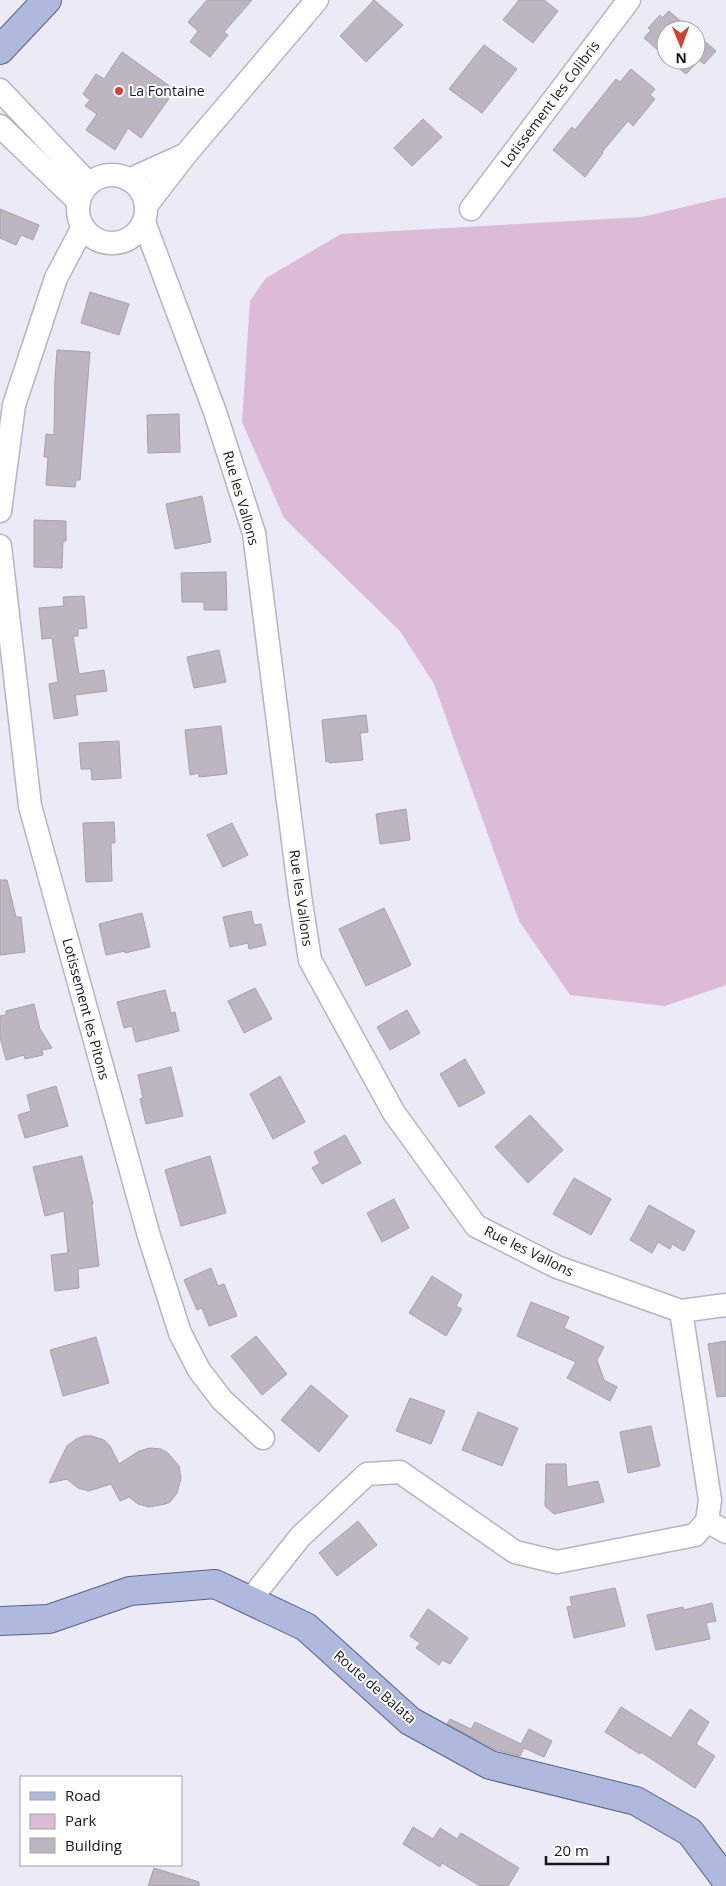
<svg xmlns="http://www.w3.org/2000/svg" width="726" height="1886" font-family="'Open Sans',sans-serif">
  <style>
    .green { fill: #dcbbd7 }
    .building { fill: #bdb6c1; stroke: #a6a0ab }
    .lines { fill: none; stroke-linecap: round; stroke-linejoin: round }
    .minor-casing { stroke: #b6b4c0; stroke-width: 25 }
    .major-casing { stroke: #57608a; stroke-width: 30 }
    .minor { stroke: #fff; stroke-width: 22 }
    .major { stroke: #afb8dd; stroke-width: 28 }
    .poi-dot { fill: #cf4233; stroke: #fff; stroke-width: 2 }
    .labels { text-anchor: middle; stroke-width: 4; stroke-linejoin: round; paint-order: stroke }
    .poi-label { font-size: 14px; fill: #17171b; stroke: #fff; text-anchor: start }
    .street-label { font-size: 14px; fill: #17171b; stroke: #fff }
  </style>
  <rect width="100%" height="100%" fill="#ebeaf6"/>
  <path class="green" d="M726 197V985L665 1006 570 995 519 921 434 684 400 631 284 518 242 422 250 301 266 278 341 234 642 217Z"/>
  <g class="building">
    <path d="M207 0H252L224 32 228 35 210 57 190 42 198 31 188 22Z"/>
    <path d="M374 0 403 25 366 62 340 36Z"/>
    <path d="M519 0H544L558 11 533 43 503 20Z"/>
    <path d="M669 11 691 30H666V57L644 38 651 30 648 28 660 15 662 18Z"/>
    <path d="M696 34 716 51 704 64 699 60 686 74 669 60H696Z"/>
    <path d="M484 45 517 69 482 113 449 89Z"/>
    <path d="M122 52 175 90 141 138 128 128 115 150 86 130 97 114 85 106 90 100 83 94 96 74 104 79Z"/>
    <path d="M631 69 655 89 650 95 655 99 633 126 628 121 602 152 603 153 585 177 553 150 572 127 575 130 616 79 620 82Z"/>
    <path d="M423 119 442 137 412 166 394 148Z"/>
    <path d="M0 209 39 225 33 240 21 235 16 245 0 238Z"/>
    <path d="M90 292 129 304 119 335 81 323Z"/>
    <path d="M57 350 90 352 80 480H76L75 487 46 485 48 457H44L46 434 54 435 55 378Z"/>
    <path d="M179 414 180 452 148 453 147 415Z"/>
    <path d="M202 496 211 542 175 549 166 504Z"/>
    <path d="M34 520 66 521V541H63L62 568 34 567Z"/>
    <path d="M226 572 227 610H204V602H182L181 573Z"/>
    <path d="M84 596 87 628 78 629V636H73L79 674 104 670 107 691 75 695 78 715 54 719 49 684 58 682 52 638 42 639 39 608 64 606 63 597Z"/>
    <path d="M219 650 226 682 194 688 187 657Z"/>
    <path d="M366 715 368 732 360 733 363 760 329 763V761L326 762 322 720Z"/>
    <path d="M221 726 227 774 199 777V773L190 775 185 730Z"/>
    <path d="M119 741 121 778 92 780 91 769H81L79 743Z"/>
    <path d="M406 809 410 840 380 844 376 814Z"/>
    <path d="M114 822 115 843H111L112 881 86 882 83 823Z"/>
    <path d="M232 823 248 855 223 867 207 835Z"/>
    <path d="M0 880H7L16 917H21L25 952 0 955Z"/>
    <path d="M384 908 411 965 366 986 339 929Z"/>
    <path d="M251 911 254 925 261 924 266 945 249 949 248 943 230 947 223 917Z"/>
    <path d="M142 913 150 947 125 953V951L106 955 99 924Z"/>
    <path d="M255 988 272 1019 244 1033 228 1001Z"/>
    <path d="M165 990 171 1013 175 1012 179 1031 136 1042 132 1026 124 1028 117 1002Z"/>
    <path d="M34 1004 40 1029 52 1048 42 1050 43 1055 25 1059 24 1055 6 1060 0 1037V1016L6 1015V1011Z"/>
    <path d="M407 1010 420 1033 390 1050 377 1027Z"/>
    <path d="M465 1059 485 1093 459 1107 440 1074Z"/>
    <path d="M171 1067 183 1116 146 1124 140 1099 143 1098 138 1075Z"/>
    <path d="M280 1076 305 1122 273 1139 250 1094Z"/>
    <path d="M56 1086 68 1126 25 1138 18 1115 31 1111 27 1095Z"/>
    <path d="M530 1115 563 1150 528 1183 495 1147Z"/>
    <path d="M345 1135 361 1163 322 1184 312 1168 320 1163 314 1152Z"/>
    <path d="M82 1156 93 1204 92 1205 99 1266 78 1269 79 1288 55 1291 51 1255 68 1253 64 1211 45 1216 33 1167Z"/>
    <path d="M210 1156 226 1213 181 1226 165 1170Z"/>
    <path d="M574 1178 611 1199 591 1235 553 1214Z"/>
    <path d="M394 1199 409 1228 382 1242 367 1213Z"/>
    <path d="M649 1205 695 1231 684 1251 672 1244 670 1249 658 1242 652 1253 630 1240Z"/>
    <path d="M211 1268 218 1286 224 1284 237 1316 209 1326 202 1308 197 1310 184 1280Z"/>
    <path d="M432 1276 462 1295 456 1306 462 1309 446 1336 409 1313Z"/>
    <path d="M531 1302 569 1317 564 1328 604 1347 597 1360 604 1380 617 1387 610 1401 567 1378 576 1362 517 1336Z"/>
    <path d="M256 1336 287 1374 262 1395 231 1356Z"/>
    <path d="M96 1337 109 1383 63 1396 50 1350Z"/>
    <path d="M726 1341V1396L717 1397 708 1344Z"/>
    <path d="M311 1385 348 1416 319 1452 281 1420Z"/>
    <path d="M410 1398 445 1411 431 1444 396 1431Z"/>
    <path d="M478 1412 518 1428 502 1466 462 1450Z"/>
    <path d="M651 1426 660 1466 628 1473 620 1432Z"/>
    <path d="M84 1436H92L104 1440 110 1446 119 1464 139 1451 150 1448 161 1449 168 1453 179 1466 181 1478 177 1493 170 1502 165 1504 149 1507 138 1504 129 1497 120 1501 111 1484 89 1491 78 1488 67 1479 49 1483 67 1446 76 1439Z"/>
    <path d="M546 1464H566L567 1487 598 1481 604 1502 554 1514 545 1506Z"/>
    <path d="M358 1521 377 1545 337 1576 319 1553Z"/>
    <path d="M615 1588 625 1626 574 1638 567 1607 572 1606 570 1597Z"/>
    <path d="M712 1603 716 1621 706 1623 710 1639 656 1650 647 1615 683 1607 684 1610Z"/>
    <path d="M428 1609 468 1638 450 1664 442 1660 439 1665 416 1648 420 1643 410 1636Z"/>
    <path d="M621 1707 671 1738 690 1709 709 1722 696 1744 715 1756 695 1788 641 1752 640 1754 605 1732Z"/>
    <path d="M450 1719 471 1729 475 1722 521 1744 529 1729 552 1741 544 1757 524 1748 520 1756 496 1750 447 1724Z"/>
    <path d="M413 1827 433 1839 440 1828 457 1839 461 1833 519 1868 508 1886H480L442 1863 440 1867 403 1844Z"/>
    <path d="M154 1868 199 1882V1886H148Z"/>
  </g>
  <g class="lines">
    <g class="minor-casing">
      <g id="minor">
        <path d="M0 90 89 184"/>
        <path d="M0 126 79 202"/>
        <circle cx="112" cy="209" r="34"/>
        <path d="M129 180 182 156"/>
        <path d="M146 206 186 154 317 0"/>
        <path d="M471 209 629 0"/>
        <path d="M144 222 215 412 254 533 300 896 310 960 394 1113 476 1226 557 1267 681 1311 726 1305"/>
        <path d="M0 511 14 405 56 278 83 227"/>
        <path d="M0 546 30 806 149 1236 180 1333 199 1370 222 1400 263 1438"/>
        <path d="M707 1521 726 1532"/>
        <path d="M250 1600 300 1537 367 1474 400 1472 515 1552 557 1562 695 1535 707 1521 710 1500 681 1311"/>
      </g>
    </g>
    <g class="major-casing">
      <g id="major">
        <path d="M0 50 47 0"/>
        <path d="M0 1621 49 1619 130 1591 215 1584 306 1627 410 1721 490 1765 636 1801 690 1832 726 1880"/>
      </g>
    </g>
    <use href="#minor" class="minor"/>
    <use href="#major" class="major"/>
  </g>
  <circle class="poi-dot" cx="119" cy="91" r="5"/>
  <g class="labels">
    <g class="poi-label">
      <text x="129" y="96">La Fontaine</text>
    </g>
    <g class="street-label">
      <text transform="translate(550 104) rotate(-53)" y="5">Lotissement les Colibris</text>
      <text transform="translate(241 498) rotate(74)" y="5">Rue les Vallons</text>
      <text transform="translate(301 898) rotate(82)" y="5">Rue les Vallons</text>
      <text transform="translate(86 1009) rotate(75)" y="5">Lotissement les Pitons</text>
      <text transform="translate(529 1251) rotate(26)" y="5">Rue les Vallons</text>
      <text transform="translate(375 1687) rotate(41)" y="5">Route de Balata</text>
    </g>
  </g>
  <rect x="20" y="1776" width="162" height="90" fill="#ffffff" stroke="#a2a2a4"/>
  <rect x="30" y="1792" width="25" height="8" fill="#afb8dd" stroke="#a2a2a4"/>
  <text x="65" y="1801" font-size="15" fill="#17171b">Road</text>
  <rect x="30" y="1814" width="25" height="15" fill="#dcbbd7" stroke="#a2a2a4"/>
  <text x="65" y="1826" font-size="15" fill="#17171b">Park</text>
  <rect x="30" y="1838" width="25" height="15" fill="#bdb6c1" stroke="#a2a2a4"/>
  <text x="65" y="1851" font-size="15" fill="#17171b">Building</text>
  <g transform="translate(681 45) rotate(179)"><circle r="24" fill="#ffffff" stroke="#a2a2a4"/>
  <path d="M0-4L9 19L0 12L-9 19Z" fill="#cf4233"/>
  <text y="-8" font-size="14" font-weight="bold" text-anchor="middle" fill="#17171b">N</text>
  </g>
  <path d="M546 1856v8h62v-8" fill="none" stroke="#17171b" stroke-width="2.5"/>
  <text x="554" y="1856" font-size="15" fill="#17171b" stroke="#ffffff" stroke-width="4" paint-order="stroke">20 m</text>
</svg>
